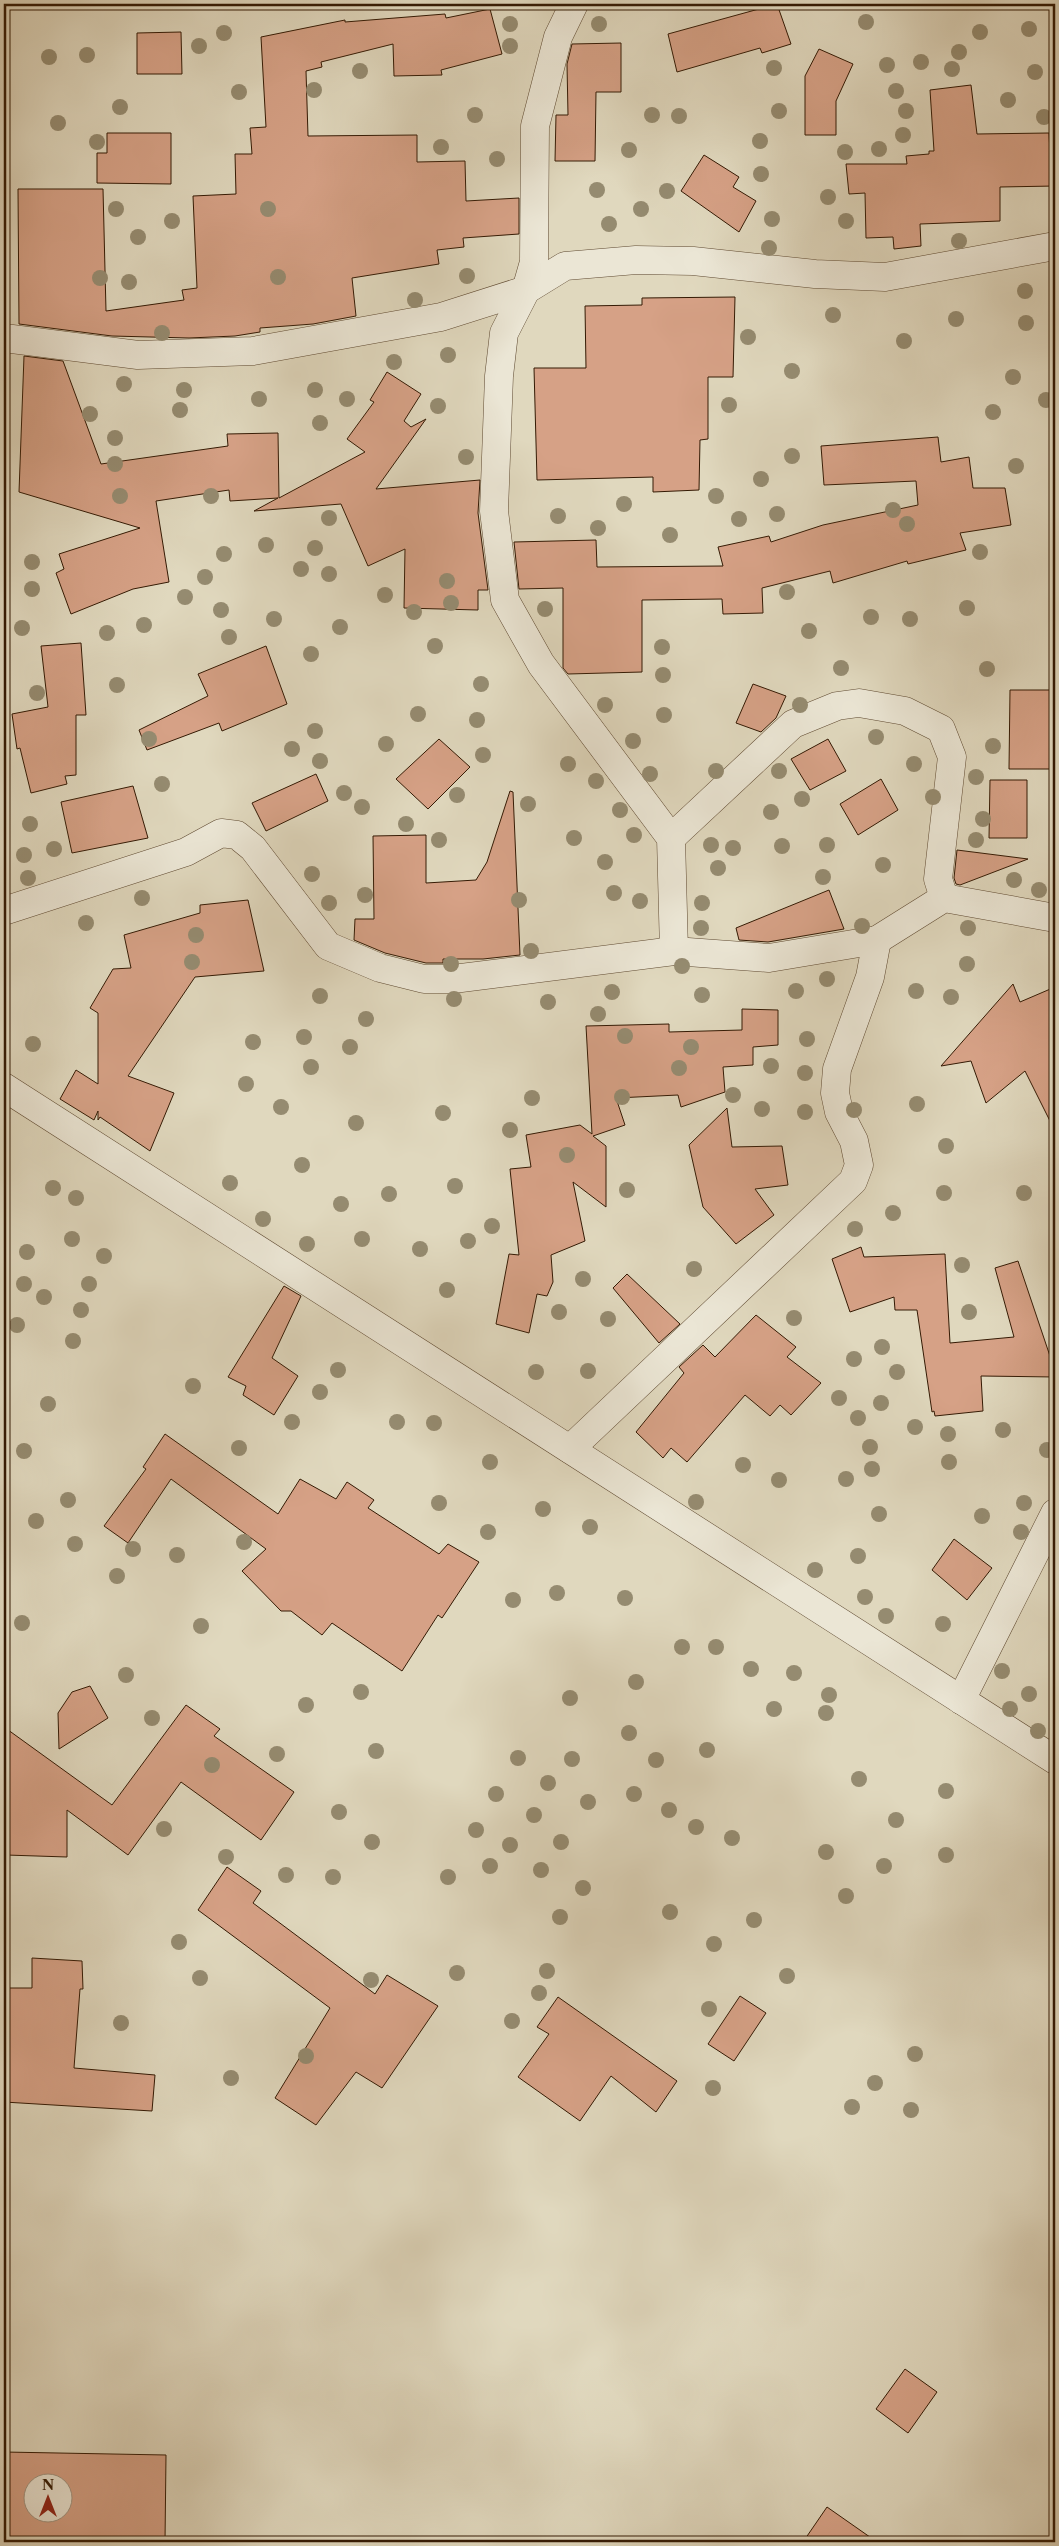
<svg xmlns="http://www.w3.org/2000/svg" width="1059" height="2546" font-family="'Libre Caslon Text',serif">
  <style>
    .building { fill: #d6a186; stroke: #341a04; fill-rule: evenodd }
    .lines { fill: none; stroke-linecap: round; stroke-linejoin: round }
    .street-casing { stroke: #5f4a32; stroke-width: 29 }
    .street { stroke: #ebe6d5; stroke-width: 28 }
    .tree { fill: #958b70 }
  </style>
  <rect width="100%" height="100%" fill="#e0d8be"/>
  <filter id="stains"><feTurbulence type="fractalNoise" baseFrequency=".004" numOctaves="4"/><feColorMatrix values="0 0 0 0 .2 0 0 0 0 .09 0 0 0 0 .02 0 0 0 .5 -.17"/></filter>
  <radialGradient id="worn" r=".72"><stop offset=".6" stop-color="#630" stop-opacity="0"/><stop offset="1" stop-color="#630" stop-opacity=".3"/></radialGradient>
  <g class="building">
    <path d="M777 4 791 44 762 53 760 48 677 72 668 34Z"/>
    <path d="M490 9 502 54 441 70 442 75 394 76 393 44 321 62 322 67 306 71 308 136 417 135V162L465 161 466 201 519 198V234L463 238 464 247 437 250 439 264 352 278 356 316 313 324 260 328V332L235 336 189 338 112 336 19 324 18 189H103L106 311 184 300 182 290 197 288 193 196 236 194 235 154H252L250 128 266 127 261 37 345 20V22L445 14 446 18Z"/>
    <path d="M181 32 182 74H137V33Z"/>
    <path d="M621 43V92H596L595 161H555L556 115H568L567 64 572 44Z"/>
    <path d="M819 49 853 64 836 101V135H805V76Z"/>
    <path d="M971 85 977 134 1049 133 1050 153H1055V186L1000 187V221L920 224 921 246 894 249 893 237 866 238 865 193 849 194 846 164H907L906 156 929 154V151H934L930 90Z"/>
    <path d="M107 133H171V184L97 183V153H107Z"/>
    <path d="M704 155 739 177 733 187 756 201 739 232 681 191Z"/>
    <path d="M735 297 733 377H708V439L700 440 699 490 653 492V477L537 480 534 368H586L585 306 642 305V298Z"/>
    <path d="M24 356 63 361 101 464 228 446 227 434 278 433 279 498 365 452 347 439 374 402 370 400 387 372 421 394 404 421 411 427 426 419 376 489 480 480 478 513 488 590H478V610L404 608 405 549 368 566 341 504 254 511 278 498 230 501 229 490 156 501 169 582 133 589 71 614 56 573 64 569 59 554 140 528 19 492Z"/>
    <path d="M938 437 941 462 969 457 973 488H1005L1011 525 960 533 966 550 908 564 907 561 833 583 830 571 762 588 763 613 723 614 722 599 642 600V672L568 674 563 668V588L519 589 514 542 596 540 597 567 723 566 718 547 769 536 771 542 823 525 918 505 916 481 824 485 821 446Z"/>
    <path d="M81 643 86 715H76V775L65 776 67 784 31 793 20 748 17 749 12 714 48 707 41 646Z"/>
    <path d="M266 646 287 704 222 731 219 723 147 750 139 730 208 696 198 674Z"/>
    <path d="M753 684 786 696 776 718 761 732 736 723Z"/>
    <path d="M1010 690H1055V769H1009Z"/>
    <path d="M439 739 470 767 428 809 396 779Z"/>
    <path d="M828 739 846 771 810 790 791 759Z"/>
    <path d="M316 774 328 801 266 831 252 803Z"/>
    <path d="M881 779 898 810 858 835 840 804Z"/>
    <path d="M990 780H1027V838H989Z"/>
    <path d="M133 786 148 838 72 853 61 802Z"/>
    <path d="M510 791 513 792 520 955 483 959H443V963H426L385 953 354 940 355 919H374L373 836 426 835V883L476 880 487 862Z"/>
    <path d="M957 850 1028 859 960 885 956 884 954 878Z"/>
    <path d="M829 890 844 929 768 942 739 940 736 928Z"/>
    <path d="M248 900 264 971 195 977 128 1076 174 1093 150 1151 100 1117 98 1120V1111L94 1120 60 1099 76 1070 98 1084V1013L90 1008 113 969 131 968 124 935 200 913V905Z"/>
    <path d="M1013 984 1020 1002 1055 987V1131L1025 1071 986 1103 971 1061 941 1066Z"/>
    <path d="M742 1009 778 1010V1045L753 1047V1065L723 1067 725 1092 681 1107 678 1095 616 1098 625 1125 593 1136 606 1146V1207L573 1182 585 1241 551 1255 553 1282 547 1296 537 1294 529 1333 496 1324 509 1254 519 1255 510 1169 531 1167 526 1135 580 1125 592 1134 586 1026 669 1024V1032L742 1030Z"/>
    <path d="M727 1108 732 1147 782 1146 788 1185 755 1189 774 1215 736 1244 703 1207 689 1145Z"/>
    <path d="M861 1247 864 1257 945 1254 950 1343 1014 1337 995 1268 1018 1261 1055 1371V1377L981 1376 983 1411 935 1416 934 1411 932 1412 917 1310H895L894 1297 850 1312 832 1259Z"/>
    <path d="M627 1274 680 1324 659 1343 613 1288Z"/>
    <path d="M284 1286 301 1296 272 1358 298 1376 274 1415 243 1395 246 1386 228 1377Z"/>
    <path d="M756 1315 796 1347 787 1357 821 1383 791 1415 780 1405 770 1416 745 1395 687 1462 671 1448 663 1458 636 1432 684 1373 679 1367 703 1345 715 1357Z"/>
    <path d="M165 1434 278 1514 300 1479 336 1499 347 1482 374 1500 368 1508 439 1554 448 1544 479 1562 442 1618 438 1615 402 1671 332 1623 322 1635 291 1611H281L242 1571 266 1549 171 1479 128 1543 104 1526 146 1469 143 1467Z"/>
    <path d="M954 1539 992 1568 967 1600 932 1570Z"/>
    <path d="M90 1686 108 1718 59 1749 58 1713 72 1692Z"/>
    <path d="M186 1705 220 1729 214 1736 294 1792 261 1840 181 1782 128 1855 67 1810V1857L6 1855V1848H4V1727L112 1805Z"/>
    <path d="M227 1867 261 1891 253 1903 375 1994 387 1975 438 2006 382 2088 356 2072 316 2125 275 2098 330 2008 198 1910Z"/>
    <path d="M32 1958 82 1961 83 1989H80L74 2068 155 2075 152 2111 4 2102V1988H32Z"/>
    <path d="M740 1996 766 2013 734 2061 708 2044Z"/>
    <path d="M558 1997 677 2081 656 2112 611 2076 580 2121 518 2077 549 2034 537 2027Z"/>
    <path d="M905 2369 937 2392 908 2433 876 2409Z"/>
    <path d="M4 2452 166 2455 165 2542H4ZM32 2484H62V2514H32Z"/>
    <path d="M827 2507 877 2542H803Z"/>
  </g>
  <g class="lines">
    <g class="street-casing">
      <g id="street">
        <path d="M574 4 558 37 535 126 534 262 526 290 504 333 499 376 494 511 505 600 541 664 671 838 674 951"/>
        <path d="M4 338 138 355 253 351 441 317 526 290 565 266 636 260 693 261 815 274 885 277 1055 246"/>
        <path d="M671 838 793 724 837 706 859 703 905 711 941 729 952 757 938 879 944 898"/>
        <path d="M4 911 186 852 221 833 237 835 253 848 328 946 380 968 424 979H453L674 951 769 958 877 940 944 898 1055 918"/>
        <path d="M4 1087 1055 1760"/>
        <path d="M570 1449 853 1181 859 1165 854 1141 839 1112 835 1093 837 1069 870 977 877 940"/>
        <path d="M961 1700 1055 1513"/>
      </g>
    </g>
    <use href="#street" class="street"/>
  </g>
  <g class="tree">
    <circle cx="866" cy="22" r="8"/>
    <circle cx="510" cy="24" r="8"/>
    <circle cx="599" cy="24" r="8"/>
    <circle cx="1029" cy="29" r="8"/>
    <circle cx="980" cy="32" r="8"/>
    <circle cx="224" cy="33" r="8"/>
    <circle cx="199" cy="46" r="8"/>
    <circle cx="510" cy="46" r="8"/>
    <circle cx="959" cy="52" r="8"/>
    <circle cx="87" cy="55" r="8"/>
    <circle cx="49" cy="57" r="8"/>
    <circle cx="921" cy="62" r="8"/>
    <circle cx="887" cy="65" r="8"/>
    <circle cx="774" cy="68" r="8"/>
    <circle cx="952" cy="69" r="8"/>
    <circle cx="360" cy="71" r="8"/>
    <circle cx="1035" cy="72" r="8"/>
    <circle cx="314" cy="90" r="8"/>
    <circle cx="896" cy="91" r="8"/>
    <circle cx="239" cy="92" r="8"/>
    <circle cx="1008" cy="100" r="8"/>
    <circle cx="120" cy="107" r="8"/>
    <circle cx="779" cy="111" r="8"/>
    <circle cx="906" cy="111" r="8"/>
    <circle cx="475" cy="115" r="8"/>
    <circle cx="652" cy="115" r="8"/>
    <circle cx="679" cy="116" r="8"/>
    <circle cx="1044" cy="117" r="8"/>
    <circle cx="58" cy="123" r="8"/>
    <circle cx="903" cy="135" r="8"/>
    <circle cx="760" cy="141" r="8"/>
    <circle cx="97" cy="142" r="8"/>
    <circle cx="441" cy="147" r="8"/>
    <circle cx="879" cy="149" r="8"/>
    <circle cx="629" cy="150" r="8"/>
    <circle cx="845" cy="152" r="8"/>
    <circle cx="497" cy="159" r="8"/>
    <circle cx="761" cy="174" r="8"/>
    <circle cx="597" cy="190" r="8"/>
    <circle cx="667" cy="191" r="8"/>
    <circle cx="828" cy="197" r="8"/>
    <circle cx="116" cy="209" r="8"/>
    <circle cx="268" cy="209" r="8"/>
    <circle cx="641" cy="209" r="8"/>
    <circle cx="772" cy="219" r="8"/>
    <circle cx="172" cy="221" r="8"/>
    <circle cx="846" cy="221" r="8"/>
    <circle cx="609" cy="224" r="8"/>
    <circle cx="138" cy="237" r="8"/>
    <circle cx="959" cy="241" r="8"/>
    <circle cx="769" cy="248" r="8"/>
    <circle cx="467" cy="276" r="8"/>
    <circle cx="278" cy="277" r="8"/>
    <circle cx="100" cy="278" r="8"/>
    <circle cx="129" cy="282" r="8"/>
    <circle cx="1025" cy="291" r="8"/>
    <circle cx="415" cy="300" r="8"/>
    <circle cx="833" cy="315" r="8"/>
    <circle cx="956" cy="319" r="8"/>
    <circle cx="1026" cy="323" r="8"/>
    <circle cx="162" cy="333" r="8"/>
    <circle cx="748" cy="337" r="8"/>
    <circle cx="904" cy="341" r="8"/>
    <circle cx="448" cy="355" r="8"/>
    <circle cx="394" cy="362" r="8"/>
    <circle cx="792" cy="371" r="8"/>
    <circle cx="1013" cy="377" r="8"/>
    <circle cx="124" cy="384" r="8"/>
    <circle cx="184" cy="390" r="8"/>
    <circle cx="315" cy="390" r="8"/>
    <circle cx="259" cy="399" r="8"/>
    <circle cx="347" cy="399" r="8"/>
    <circle cx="1046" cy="400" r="8"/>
    <circle cx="729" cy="405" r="8"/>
    <circle cx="438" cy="406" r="8"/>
    <circle cx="180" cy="410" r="8"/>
    <circle cx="993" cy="412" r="8"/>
    <circle cx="90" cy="414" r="8"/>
    <circle cx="320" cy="423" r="8"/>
    <circle cx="115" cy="438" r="8"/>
    <circle cx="792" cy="456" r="8"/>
    <circle cx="466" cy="457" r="8"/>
    <circle cx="115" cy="464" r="8"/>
    <circle cx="1016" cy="466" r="8"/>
    <circle cx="761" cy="479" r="8"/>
    <circle cx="120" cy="496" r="8"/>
    <circle cx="211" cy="496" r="8"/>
    <circle cx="716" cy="496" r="8"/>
    <circle cx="624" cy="504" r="8"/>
    <circle cx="893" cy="510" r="8"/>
    <circle cx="777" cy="514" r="8"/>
    <circle cx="558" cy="516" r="8"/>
    <circle cx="329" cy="518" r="8"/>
    <circle cx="739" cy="519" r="8"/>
    <circle cx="907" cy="524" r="8"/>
    <circle cx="598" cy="528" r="8"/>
    <circle cx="670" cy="535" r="8"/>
    <circle cx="266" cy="545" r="8"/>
    <circle cx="315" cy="548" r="8"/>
    <circle cx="980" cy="552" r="8"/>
    <circle cx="224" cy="554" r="8"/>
    <circle cx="32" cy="562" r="8"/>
    <circle cx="301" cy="569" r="8"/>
    <circle cx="329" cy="574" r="8"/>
    <circle cx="205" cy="577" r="8"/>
    <circle cx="447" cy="581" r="8"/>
    <circle cx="32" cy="589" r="8"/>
    <circle cx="787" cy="592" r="8"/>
    <circle cx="385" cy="595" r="8"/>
    <circle cx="185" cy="597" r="8"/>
    <circle cx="451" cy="603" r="8"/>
    <circle cx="967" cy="608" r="8"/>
    <circle cx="545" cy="609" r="8"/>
    <circle cx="221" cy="610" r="8"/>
    <circle cx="414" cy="612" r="8"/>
    <circle cx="871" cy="617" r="8"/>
    <circle cx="274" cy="619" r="8"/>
    <circle cx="910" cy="619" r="8"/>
    <circle cx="144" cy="625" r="8"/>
    <circle cx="340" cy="627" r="8"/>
    <circle cx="22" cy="628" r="8"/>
    <circle cx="809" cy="631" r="8"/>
    <circle cx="107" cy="633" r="8"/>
    <circle cx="229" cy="637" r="8"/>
    <circle cx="435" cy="646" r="8"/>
    <circle cx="662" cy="647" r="8"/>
    <circle cx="311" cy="654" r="8"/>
    <circle cx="841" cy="668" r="8"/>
    <circle cx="987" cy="669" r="8"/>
    <circle cx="663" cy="675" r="8"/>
    <circle cx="481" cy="684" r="8"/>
    <circle cx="117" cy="685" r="8"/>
    <circle cx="37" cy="693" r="8"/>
    <circle cx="605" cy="705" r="8"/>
    <circle cx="800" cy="705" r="8"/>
    <circle cx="418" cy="714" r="8"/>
    <circle cx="664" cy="715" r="8"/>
    <circle cx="477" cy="720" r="8"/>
    <circle cx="315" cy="731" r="8"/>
    <circle cx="876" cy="737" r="8"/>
    <circle cx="149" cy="739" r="8"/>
    <circle cx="633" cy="741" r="8"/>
    <circle cx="386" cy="744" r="8"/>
    <circle cx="993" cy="746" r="8"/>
    <circle cx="292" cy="749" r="8"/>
    <circle cx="483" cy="755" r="8"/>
    <circle cx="320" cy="761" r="8"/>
    <circle cx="568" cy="764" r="8"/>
    <circle cx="914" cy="764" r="8"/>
    <circle cx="716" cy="771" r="8"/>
    <circle cx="779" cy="771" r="8"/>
    <circle cx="650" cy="774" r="8"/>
    <circle cx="976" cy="777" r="8"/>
    <circle cx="596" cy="781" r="8"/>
    <circle cx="162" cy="784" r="8"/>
    <circle cx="344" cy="793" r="8"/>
    <circle cx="457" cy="795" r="8"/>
    <circle cx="933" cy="797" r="8"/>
    <circle cx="802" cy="799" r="8"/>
    <circle cx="528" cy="804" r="8"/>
    <circle cx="362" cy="807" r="8"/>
    <circle cx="620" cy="810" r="8"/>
    <circle cx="771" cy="812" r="8"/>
    <circle cx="983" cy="819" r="8"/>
    <circle cx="30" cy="824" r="8"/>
    <circle cx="406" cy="824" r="8"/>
    <circle cx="634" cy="835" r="8"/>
    <circle cx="574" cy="838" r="8"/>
    <circle cx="439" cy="840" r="8"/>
    <circle cx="976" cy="840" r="8"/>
    <circle cx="711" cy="845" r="8"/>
    <circle cx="827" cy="845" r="8"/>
    <circle cx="782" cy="846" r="8"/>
    <circle cx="733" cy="848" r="8"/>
    <circle cx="54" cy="849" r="8"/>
    <circle cx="24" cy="855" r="8"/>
    <circle cx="605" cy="862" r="8"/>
    <circle cx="883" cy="865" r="8"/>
    <circle cx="718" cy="868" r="8"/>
    <circle cx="312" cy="874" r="8"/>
    <circle cx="823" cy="877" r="8"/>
    <circle cx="28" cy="878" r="8"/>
    <circle cx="1014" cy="880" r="8"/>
    <circle cx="1039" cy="890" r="8"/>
    <circle cx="614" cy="893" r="8"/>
    <circle cx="365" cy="895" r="8"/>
    <circle cx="142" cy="898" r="8"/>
    <circle cx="519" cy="900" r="8"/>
    <circle cx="640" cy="901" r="8"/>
    <circle cx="329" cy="903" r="8"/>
    <circle cx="702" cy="903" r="8"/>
    <circle cx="86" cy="923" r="8"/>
    <circle cx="862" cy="926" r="8"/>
    <circle cx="701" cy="928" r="8"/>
    <circle cx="968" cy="928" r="8"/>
    <circle cx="196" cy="935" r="8"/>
    <circle cx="531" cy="951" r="8"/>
    <circle cx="192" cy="962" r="8"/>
    <circle cx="451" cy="964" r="8"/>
    <circle cx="967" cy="964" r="8"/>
    <circle cx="682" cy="966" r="8"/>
    <circle cx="827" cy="979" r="8"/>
    <circle cx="796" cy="991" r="8"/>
    <circle cx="916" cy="991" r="8"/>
    <circle cx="612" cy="992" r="8"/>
    <circle cx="702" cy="995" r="8"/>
    <circle cx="320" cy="996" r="8"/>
    <circle cx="951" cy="997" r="8"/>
    <circle cx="454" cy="999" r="8"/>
    <circle cx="548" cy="1002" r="8"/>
    <circle cx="598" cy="1014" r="8"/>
    <circle cx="366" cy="1019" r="8"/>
    <circle cx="625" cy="1036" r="8"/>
    <circle cx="304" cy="1037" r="8"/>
    <circle cx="807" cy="1039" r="8"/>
    <circle cx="253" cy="1042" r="8"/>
    <circle cx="33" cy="1044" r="8"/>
    <circle cx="350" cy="1047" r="8"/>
    <circle cx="691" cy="1047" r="8"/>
    <circle cx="771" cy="1066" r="8"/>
    <circle cx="311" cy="1067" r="8"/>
    <circle cx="679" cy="1068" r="8"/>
    <circle cx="805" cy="1073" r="8"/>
    <circle cx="246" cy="1084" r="8"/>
    <circle cx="733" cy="1095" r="8"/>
    <circle cx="622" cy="1097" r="8"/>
    <circle cx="532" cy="1098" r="8"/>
    <circle cx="917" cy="1104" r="8"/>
    <circle cx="281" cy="1107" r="8"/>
    <circle cx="762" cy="1109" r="8"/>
    <circle cx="854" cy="1110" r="8"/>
    <circle cx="805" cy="1112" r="8"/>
    <circle cx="443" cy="1113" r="8"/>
    <circle cx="356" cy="1123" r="8"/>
    <circle cx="510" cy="1130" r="8"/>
    <circle cx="946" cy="1146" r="8"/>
    <circle cx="567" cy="1155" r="8"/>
    <circle cx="302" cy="1165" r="8"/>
    <circle cx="230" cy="1183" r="8"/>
    <circle cx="455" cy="1186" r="8"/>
    <circle cx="53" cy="1188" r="8"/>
    <circle cx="627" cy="1190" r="8"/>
    <circle cx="944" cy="1193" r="8"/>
    <circle cx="1024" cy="1193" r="8"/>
    <circle cx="389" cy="1194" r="8"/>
    <circle cx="76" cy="1198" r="8"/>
    <circle cx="341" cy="1204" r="8"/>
    <circle cx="893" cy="1213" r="8"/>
    <circle cx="263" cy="1219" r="8"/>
    <circle cx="492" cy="1226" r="8"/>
    <circle cx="855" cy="1229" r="8"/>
    <circle cx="72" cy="1239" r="8"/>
    <circle cx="362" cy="1239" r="8"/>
    <circle cx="468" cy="1241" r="8"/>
    <circle cx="307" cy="1244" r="8"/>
    <circle cx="420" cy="1249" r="8"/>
    <circle cx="27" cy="1252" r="8"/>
    <circle cx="104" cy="1256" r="8"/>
    <circle cx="962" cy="1265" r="8"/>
    <circle cx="694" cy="1269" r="8"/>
    <circle cx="583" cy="1279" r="8"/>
    <circle cx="24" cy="1284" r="8"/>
    <circle cx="89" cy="1284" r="8"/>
    <circle cx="447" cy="1290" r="8"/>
    <circle cx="44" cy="1297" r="8"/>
    <circle cx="81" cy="1310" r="8"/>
    <circle cx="559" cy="1312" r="8"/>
    <circle cx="969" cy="1312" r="8"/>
    <circle cx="794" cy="1318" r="8"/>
    <circle cx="608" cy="1319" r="8"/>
    <circle cx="17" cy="1325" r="8"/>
    <circle cx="73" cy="1341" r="8"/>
    <circle cx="882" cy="1347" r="8"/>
    <circle cx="854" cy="1359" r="8"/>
    <circle cx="338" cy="1370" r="8"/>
    <circle cx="588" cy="1371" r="8"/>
    <circle cx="536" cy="1372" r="8"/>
    <circle cx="897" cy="1372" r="8"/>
    <circle cx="193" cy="1386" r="8"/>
    <circle cx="320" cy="1392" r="8"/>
    <circle cx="839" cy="1398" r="8"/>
    <circle cx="881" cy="1403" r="8"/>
    <circle cx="48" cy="1404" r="8"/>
    <circle cx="858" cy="1418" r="8"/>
    <circle cx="292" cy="1422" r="8"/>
    <circle cx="397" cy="1422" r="8"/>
    <circle cx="434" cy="1423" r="8"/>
    <circle cx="915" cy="1427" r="8"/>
    <circle cx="1003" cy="1430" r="8"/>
    <circle cx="948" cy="1434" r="8"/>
    <circle cx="870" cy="1447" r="8"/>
    <circle cx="239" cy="1448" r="8"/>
    <circle cx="1047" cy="1450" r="8"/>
    <circle cx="24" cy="1451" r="8"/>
    <circle cx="490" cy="1462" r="8"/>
    <circle cx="949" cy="1462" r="8"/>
    <circle cx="743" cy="1465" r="8"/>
    <circle cx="872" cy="1469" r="8"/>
    <circle cx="846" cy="1479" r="8"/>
    <circle cx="779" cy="1480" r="8"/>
    <circle cx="68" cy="1500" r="8"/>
    <circle cx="696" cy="1502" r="8"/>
    <circle cx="439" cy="1503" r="8"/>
    <circle cx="1024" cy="1503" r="8"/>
    <circle cx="543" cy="1509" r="8"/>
    <circle cx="879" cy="1514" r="8"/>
    <circle cx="982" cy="1516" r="8"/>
    <circle cx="36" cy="1521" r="8"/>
    <circle cx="590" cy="1527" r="8"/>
    <circle cx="488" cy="1532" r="8"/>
    <circle cx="1021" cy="1532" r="8"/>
    <circle cx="244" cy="1542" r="8"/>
    <circle cx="75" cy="1544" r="8"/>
    <circle cx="133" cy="1549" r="8"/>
    <circle cx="177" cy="1555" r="8"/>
    <circle cx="858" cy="1556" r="8"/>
    <circle cx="815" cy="1570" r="8"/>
    <circle cx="117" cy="1576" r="8"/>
    <circle cx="557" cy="1593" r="8"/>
    <circle cx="865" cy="1597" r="8"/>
    <circle cx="625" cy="1598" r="8"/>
    <circle cx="513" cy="1600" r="8"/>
    <circle cx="886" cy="1616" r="8"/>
    <circle cx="22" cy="1623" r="8"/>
    <circle cx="943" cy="1624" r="8"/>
    <circle cx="201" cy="1626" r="8"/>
    <circle cx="682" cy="1647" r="8"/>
    <circle cx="716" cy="1647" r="8"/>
    <circle cx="751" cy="1669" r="8"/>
    <circle cx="1002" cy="1671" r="8"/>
    <circle cx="794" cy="1673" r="8"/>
    <circle cx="126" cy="1675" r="8"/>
    <circle cx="636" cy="1682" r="8"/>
    <circle cx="361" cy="1692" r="8"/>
    <circle cx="1029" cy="1694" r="8"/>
    <circle cx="829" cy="1695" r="8"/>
    <circle cx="570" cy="1698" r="8"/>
    <circle cx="306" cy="1705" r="8"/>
    <circle cx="774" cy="1709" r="8"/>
    <circle cx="1010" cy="1709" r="8"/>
    <circle cx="826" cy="1713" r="8"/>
    <circle cx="152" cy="1718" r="8"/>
    <circle cx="1038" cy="1731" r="8"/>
    <circle cx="629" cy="1733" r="8"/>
    <circle cx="707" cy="1750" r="8"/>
    <circle cx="376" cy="1751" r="8"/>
    <circle cx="277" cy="1754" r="8"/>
    <circle cx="518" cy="1758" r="8"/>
    <circle cx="572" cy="1759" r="8"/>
    <circle cx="656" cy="1760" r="8"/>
    <circle cx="212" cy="1765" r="8"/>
    <circle cx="859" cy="1779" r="8"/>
    <circle cx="548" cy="1783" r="8"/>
    <circle cx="946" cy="1791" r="8"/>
    <circle cx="496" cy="1794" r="8"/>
    <circle cx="634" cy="1794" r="8"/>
    <circle cx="588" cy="1802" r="8"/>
    <circle cx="669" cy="1810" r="8"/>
    <circle cx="339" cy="1812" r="8"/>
    <circle cx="534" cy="1815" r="8"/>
    <circle cx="896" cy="1820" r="8"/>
    <circle cx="696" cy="1827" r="8"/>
    <circle cx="164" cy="1829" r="8"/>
    <circle cx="476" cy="1830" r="8"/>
    <circle cx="732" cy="1838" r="8"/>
    <circle cx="372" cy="1842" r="8"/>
    <circle cx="561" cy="1842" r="8"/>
    <circle cx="510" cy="1845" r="8"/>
    <circle cx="826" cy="1852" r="8"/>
    <circle cx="946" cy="1855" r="8"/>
    <circle cx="226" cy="1857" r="8"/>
    <circle cx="490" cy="1866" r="8"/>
    <circle cx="884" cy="1866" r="8"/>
    <circle cx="541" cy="1870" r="8"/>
    <circle cx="286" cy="1875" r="8"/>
    <circle cx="333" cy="1877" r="8"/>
    <circle cx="448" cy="1877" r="8"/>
    <circle cx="583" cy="1888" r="8"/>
    <circle cx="846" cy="1896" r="8"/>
    <circle cx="670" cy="1912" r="8"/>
    <circle cx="560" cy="1917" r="8"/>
    <circle cx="754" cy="1920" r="8"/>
    <circle cx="179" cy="1942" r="8"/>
    <circle cx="714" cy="1944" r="8"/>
    <circle cx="547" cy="1971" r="8"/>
    <circle cx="457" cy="1973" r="8"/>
    <circle cx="787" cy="1976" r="8"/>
    <circle cx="200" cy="1978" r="8"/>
    <circle cx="371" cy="1980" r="8"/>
    <circle cx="539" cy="1993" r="8"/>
    <circle cx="709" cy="2009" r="8"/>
    <circle cx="512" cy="2021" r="8"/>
    <circle cx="121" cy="2023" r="8"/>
    <circle cx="915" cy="2054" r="8"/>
    <circle cx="306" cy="2056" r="8"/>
    <circle cx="231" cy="2078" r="8"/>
    <circle cx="875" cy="2083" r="8"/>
    <circle cx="713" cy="2088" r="8"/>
    <circle cx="852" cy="2107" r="8"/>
    <circle cx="911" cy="2110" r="8"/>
  </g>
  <rect width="1059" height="2546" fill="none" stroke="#e0d8be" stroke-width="20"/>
  <rect x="5" y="5" width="1049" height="2536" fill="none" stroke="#341a04" stroke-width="2.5"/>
  <rect x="10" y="10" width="1039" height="2526" fill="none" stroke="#341a04"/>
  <g transform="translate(48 2498)"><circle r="24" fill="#ebe6d5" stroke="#a29481"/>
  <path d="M0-4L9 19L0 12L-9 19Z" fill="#8f2418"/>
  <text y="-8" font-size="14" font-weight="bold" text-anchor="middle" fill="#341a04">N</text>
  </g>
  <rect width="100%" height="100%" filter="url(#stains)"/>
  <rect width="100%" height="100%" fill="url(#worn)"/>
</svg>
